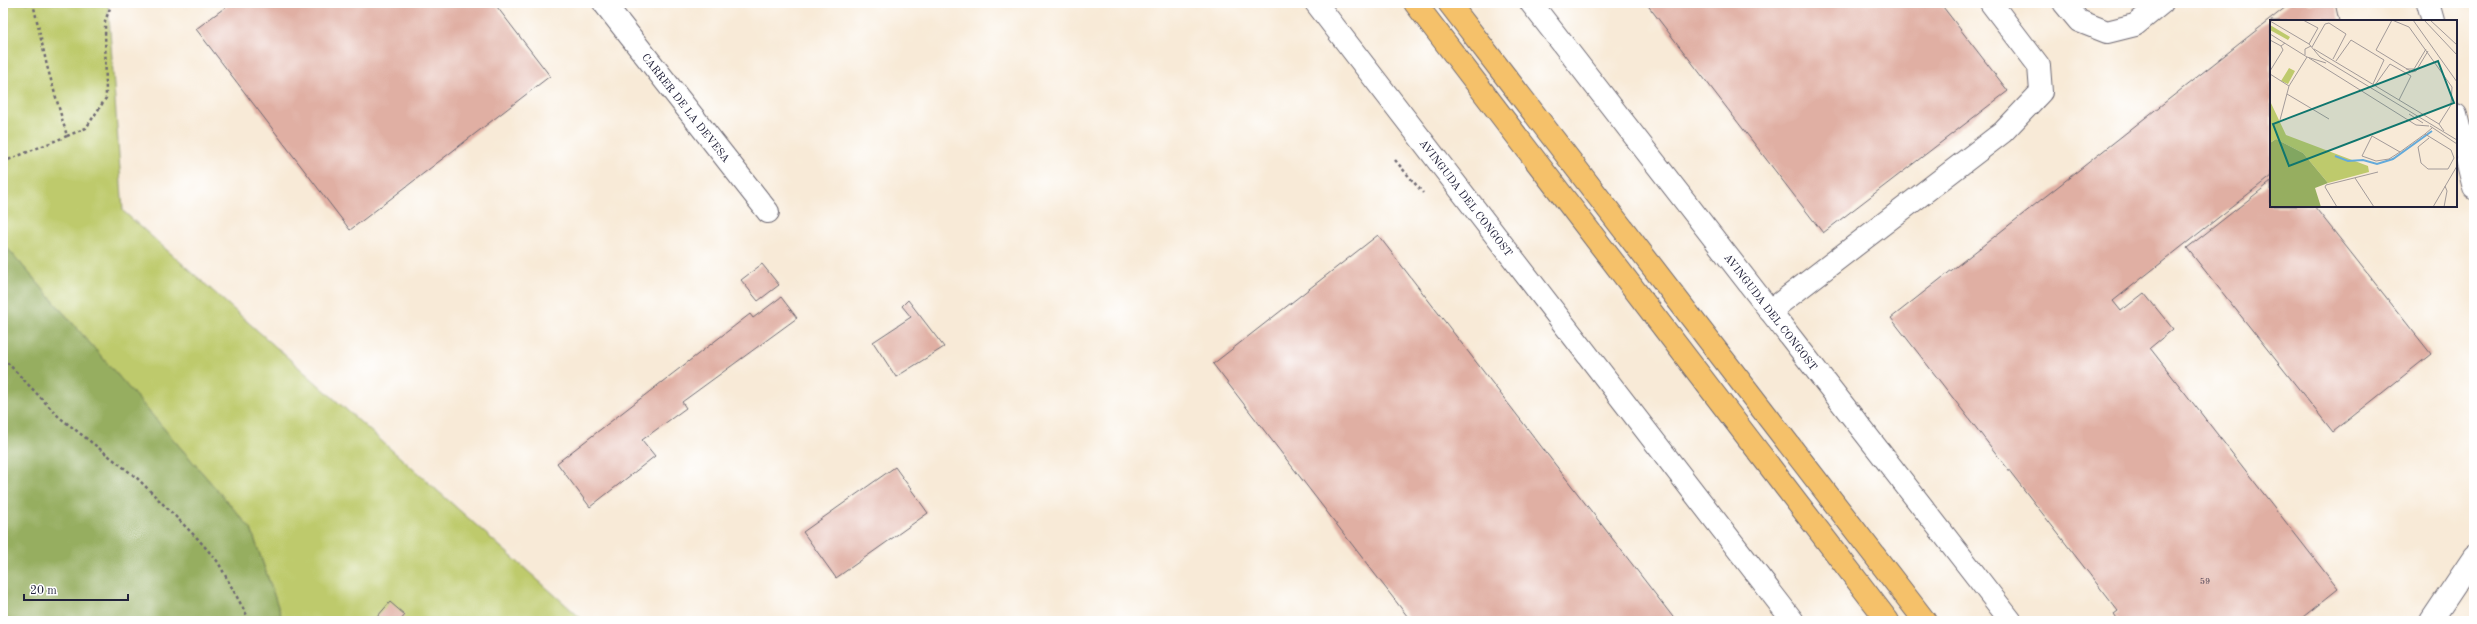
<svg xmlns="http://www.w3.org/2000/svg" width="2477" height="624" font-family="'Old Standard TT',serif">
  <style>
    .green { fill: #beca6c; stroke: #707654 }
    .forest { fill: #96ae60; stroke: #5c684e }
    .building { fill: #e0afa3 }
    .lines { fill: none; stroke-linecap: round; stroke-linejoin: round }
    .minor-casing { stroke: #6d6872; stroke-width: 24 }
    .major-casing { stroke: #6d6872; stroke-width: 24 }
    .path { stroke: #6d6872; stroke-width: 2.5; stroke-dasharray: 3 3; stroke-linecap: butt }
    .minor { stroke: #fff; stroke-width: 22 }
    .major { stroke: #f5c16b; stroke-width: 22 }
    .labels { text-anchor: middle; stroke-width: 3; stroke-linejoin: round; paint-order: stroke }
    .number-label { font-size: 9px; fill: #524555 }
    .street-label { font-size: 11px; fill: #22223b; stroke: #fff }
    .inset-river { fill: none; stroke: #64aada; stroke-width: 2 }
    .inset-road { fill: none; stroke: #a29a99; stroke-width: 1 }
    .view { fill: #0f766e; fill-opacity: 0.15; stroke: #0f766e; stroke-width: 2 }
    .inset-edge { fill: none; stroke: #22223b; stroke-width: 2 }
  </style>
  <rect width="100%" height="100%" fill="#fff"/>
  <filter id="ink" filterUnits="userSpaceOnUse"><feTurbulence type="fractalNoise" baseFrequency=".025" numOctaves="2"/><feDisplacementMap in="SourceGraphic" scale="8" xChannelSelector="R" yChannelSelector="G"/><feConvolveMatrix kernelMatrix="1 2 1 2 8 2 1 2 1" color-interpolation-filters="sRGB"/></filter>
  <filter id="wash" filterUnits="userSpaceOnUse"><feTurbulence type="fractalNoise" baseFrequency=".012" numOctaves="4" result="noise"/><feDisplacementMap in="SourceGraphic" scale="16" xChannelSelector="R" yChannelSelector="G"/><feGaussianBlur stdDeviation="0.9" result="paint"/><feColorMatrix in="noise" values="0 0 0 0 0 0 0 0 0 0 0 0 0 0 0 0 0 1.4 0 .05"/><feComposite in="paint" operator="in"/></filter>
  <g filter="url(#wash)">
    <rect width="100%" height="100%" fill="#f8ead7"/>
    <path class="green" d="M3 3H108L123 211 584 621H283L251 529 3 243Z"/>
    <path class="forest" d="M3 243 251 529 283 621H3Z"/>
    <g id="blocks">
      <g class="building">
        <path d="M231 3H494L550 76 350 230 196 29Z"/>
        <path d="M1646 3H1940L2008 91 1823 233Z"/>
        <path d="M2291 3H2335L2339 21H2271V176L2113 301 2121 311 2144 293 2173 329 2150 348 2338 589 2298 621H2119L2114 614 2118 611 1891 318Z"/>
        <path d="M2271 182V206H2314L2431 354 2333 432 2187 248Z"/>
        <path d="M1378 235 1676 621H1411L1213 364Z"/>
        <path d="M762 264 779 285 758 301 741 280Z"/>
        <path d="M781 297 797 318 682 402 686 408 642 440 655 456 590 507 557 463 750 314 753 318Z"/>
        <path d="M908 300 944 347 896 377 873 342 911 317 902 306Z"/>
        <path d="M895 467 928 513 836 578 803 532Z"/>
        <path d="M390 602 405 615 400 621H381L377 617Z"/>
      </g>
    </g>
  </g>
  <g filter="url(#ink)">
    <use href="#blocks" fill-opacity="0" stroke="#6d6872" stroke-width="1"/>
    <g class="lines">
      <g class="minor-casing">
        <g id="minor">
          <path id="s1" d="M604 3 768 212"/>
          <path id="s2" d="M1316 3 1793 621"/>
          <path id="s3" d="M1531 3 2011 621"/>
          <path d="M2064 3 2079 21 2107 32 2135 25 2162 3"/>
          <path d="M2428 3 2433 21"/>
          <path d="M2456 115 2474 188"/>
          <path d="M1770 311 2003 132 2041 92 2039 66 1991 3"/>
          <path d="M2431 621 2474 557"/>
        </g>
      </g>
      <g class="major-casing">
        <g id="major">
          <path d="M1415 3 1888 621"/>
          <path d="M1449 3 1925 621"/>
        </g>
      </g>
      <g class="path">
        <path d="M1574 3 1576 5"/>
        <path d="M67 136 86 128 106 98 105 21 112 3"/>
        <path d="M1395 160 1423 193"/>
        <path d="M3 162 67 136 47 66 33 3"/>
        <path d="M3 358 59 417 137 478 198 539 218 562 250 621"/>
      </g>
      <use href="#minor" class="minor"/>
      <use href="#major" class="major"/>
    </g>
  </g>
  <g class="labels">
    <g class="number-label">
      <text x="2205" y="584">59</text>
    </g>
    <g class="street-label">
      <text dy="4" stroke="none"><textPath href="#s1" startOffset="133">CARRER DE LA DEVESA</textPath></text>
      <text dy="4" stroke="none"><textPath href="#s2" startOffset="246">AVINGUDA DEL CONGOST</textPath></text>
      <text dy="4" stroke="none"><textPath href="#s3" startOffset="391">AVINGUDA DEL CONGOST</textPath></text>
    </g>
  </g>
  <g transform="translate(2270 20)">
    <rect width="187" height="187" fill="#f8ead7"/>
    <path d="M0 5 20 17 18 20 0 10ZM19 48 25 51 18 64 11 61ZM0 81 16 115 98 146 99 152 58 163 33 133 6 119 0 123Z" fill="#beca6c"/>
    <path d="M6 119 33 133 58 163 45 168 51 187H0V123Z" fill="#96ae60"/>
    <path class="inset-river" d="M65 136 78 141 93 140 107 144 123 139 162 111"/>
    <path class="inset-road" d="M33 0 48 8 39 24M122 0 139 7 182 67 181 85 169 104M122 0 106 30 142 52 146 51 158 31M143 0 187 62M154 0 187 35M160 0 187 25M0 1 39 24 50 37 187 120M0 14 37 37 56 43M0 20 11 26 15 23M42 27 55 4 59 3 76 14 63 39M44 29 169 104 174 111M35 35V29L41 26M39 38 146 105 159 106M66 41 81 20 114 40 103 64M136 49H144L156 29M0 51 13 30 11 26M0 54 19 66M105 65 120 44 141 56 129 80M17 74 59 99M139 94 153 103M10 100 19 66 37 37M160 106 187 124M155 114 181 130 184 138 178 149H158L151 143 148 127 159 118M130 132 102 116 92 136 106 141 119 139 130 132 155 114 162 108M85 158 104 187M67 187 55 167 56 165 108 152M163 187 187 146M174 187 177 171 175 166"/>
    <path class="view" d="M168 41 184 83 19 146 3 104Z"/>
    <rect width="187" height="187" class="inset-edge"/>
  </g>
  <rect width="2477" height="624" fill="none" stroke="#fff" stroke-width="16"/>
  <path d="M24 594v6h104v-6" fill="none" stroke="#22223b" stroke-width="2"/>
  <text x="30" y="594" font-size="12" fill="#22223b" stroke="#ffffff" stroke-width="3" paint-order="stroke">20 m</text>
</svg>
